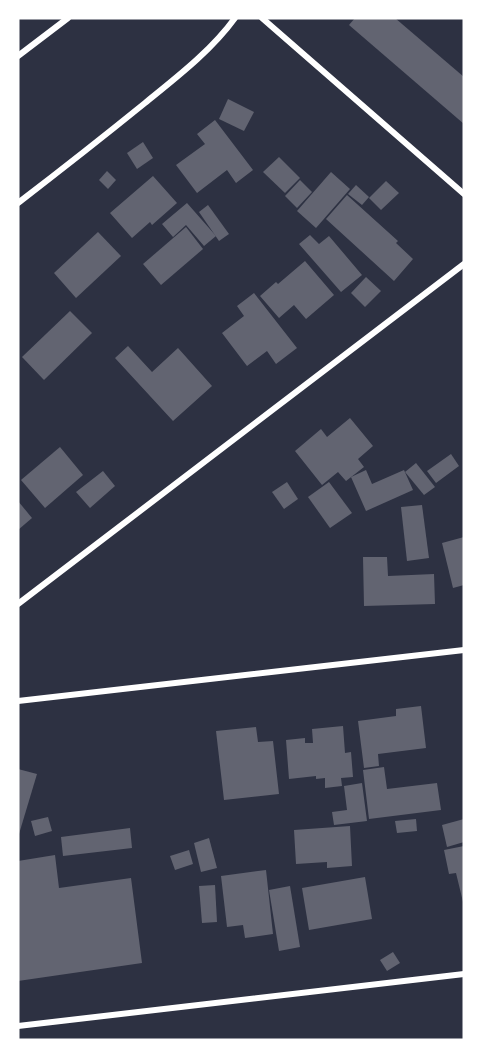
<svg xmlns="http://www.w3.org/2000/svg" width="482" height="1058" font-family="Quicksand,sans-serif">
  <style>
    .building { fill: #626471 }
    .lines { fill: none; stroke-linecap: round; stroke-linejoin: round }
    .minor { stroke: #fff; stroke-width: 6 }
  </style>
  <rect width="100%" height="100%" fill="#2d3142"/>
  <g class="building">
    <path d="M355 18H395L464 77V124L349 25Z"/>
    <path d="M228 99 254 112 244 131 219 119Z"/>
    <path d="M215 120 253 170 236 183 227 170 197 193 176 165 205 144 197 134Z"/>
    <path d="M143 142 153 158 137 169 127 153Z"/>
    <path d="M279 157 300 178 285 193 263 172Z"/>
    <path d="M107 171 116 180 108 189 99 180Z"/>
    <path d="M331 172 350 189 316 228 297 211Z"/>
    <path d="M153 176 177 203 152 225 150 222 132 238 110 213Z"/>
    <path d="M300 180 312 192 297 208 285 196Z"/>
    <path d="M386 181 399 193 381 210 369 198Z"/>
    <path d="M356 185 369 197 362 205 348 194Z"/>
    <path d="M347 195 398 241 396 243 413 259 394 281 326 219Z"/>
    <path d="M187 203 216 236 204 246 186 225 173 237 162 224Z"/>
    <path d="M208 205 229 234 219 241 199 212Z"/>
    <path d="M186 227 203 249 161 285 143 264Z"/>
    <path d="M98 232 121 256 76 298 54 273Z"/>
    <path d="M310 235 319 244 329 236 362 275 341 292 299 244Z"/>
    <path d="M305 261 334 295 306 319 294 305 279 318 260 296 276 282 278 284Z"/>
    <path d="M366 277 381 291 365 307 351 293Z"/>
    <path d="M254 293 297 348 276 364 267 351 247 366 222 333 244 316 237 306Z"/>
    <path d="M70 311 92 333 44 380 22 357Z"/>
    <path d="M128 346 152 372 178 348 212 386 173 421 115 358Z"/>
    <path d="M350 418 373 446 358 459 364 467 346 481 338 472 322 485 295 451 321 429 327 437Z"/>
    <path d="M60 447 83 475 45 508 21 480Z"/>
    <path d="M451 454 459 466 436 483 427 471Z"/>
    <path d="M416 463 435 487 424 495 405 472Z"/>
    <path d="M366 470 372 484 404 470 413 490 366 511 351 477Z"/>
    <path d="M103 471 115 486 90 508 76 492Z"/>
    <path d="M287 482 298 499 284 509 272 492Z"/>
    <path d="M329 482 352 513 330 528 308 497Z"/>
    <path d="M18 501 32 518 18 530Z"/>
    <path d="M422 505 429 558 407 561 401 507Z"/>
    <path d="M464 537V585L453 588 442 543Z"/>
    <path d="M363 557H387L388 576 434 574 435 604 364 606Z"/>
    <path d="M421 706 426 748 378 754 379 766 364 768 358 721 396 716V709Z"/>
    <path d="M343 726 345 753 351 752 353 777 341 778 342 786 325 788V778L316 779V776L289 779 286 740 305 738V743H313L312 729Z"/>
    <path d="M256 727 258 742 273 741 279 794 224 800 216 731Z"/>
    <path d="M384 767 387 789 437 783 441 810 369 819 363 770Z"/>
    <path d="M18 769 37 774 19 834H18Z"/>
    <path d="M362 783 367 821 334 825 332 812 347 810 344 786Z"/>
    <path d="M48 817 52 831 35 836 31 821Z"/>
    <path d="M416 819 417 831 397 833 395 821Z"/>
    <path d="M464 819V842L447 847 442 825Z"/>
    <path d="M350 826 352 866 327 868V862L296 864 294 830Z"/>
    <path d="M130 828 132 848 63 856 61 837Z"/>
    <path d="M209 838 217 868 201 872 194 843Z"/>
    <path d="M464 846V902H463L456 873 449 874 444 850Z"/>
    <path d="M189 850 193 864 175 870 170 856Z"/>
    <path d="M55 855 59 888 131 878 142 963 18 981V861Z"/>
    <path d="M266 870 273 934 245 938 243 925 227 927 221 876Z"/>
    <path d="M365 877 372 919 309 930 302 888Z"/>
    <path d="M215 885 217 922 202 923 199 886Z"/>
    <path d="M290 886 300 947 279 951 269 890Z"/>
    <path d="M393 952 400 963 387 971 380 960Z"/>
  </g>
  <g class="lines">
    <g class="minor">
      <path d="M262 18 464 194"/>
      <path d="M18 56 68 18"/>
      <path d="M18 203C61 170 103 137 145 103 177 77 211 51 235 18"/>
      <path d="M18 604 464 264"/>
      <path d="M18 701 464 650"/>
      <path d="M18 1026 464 974"/>
    </g>
  </g>
  <rect width="482" height="1058" fill="none" stroke="#ffffff" stroke-width="39"/>
</svg>
